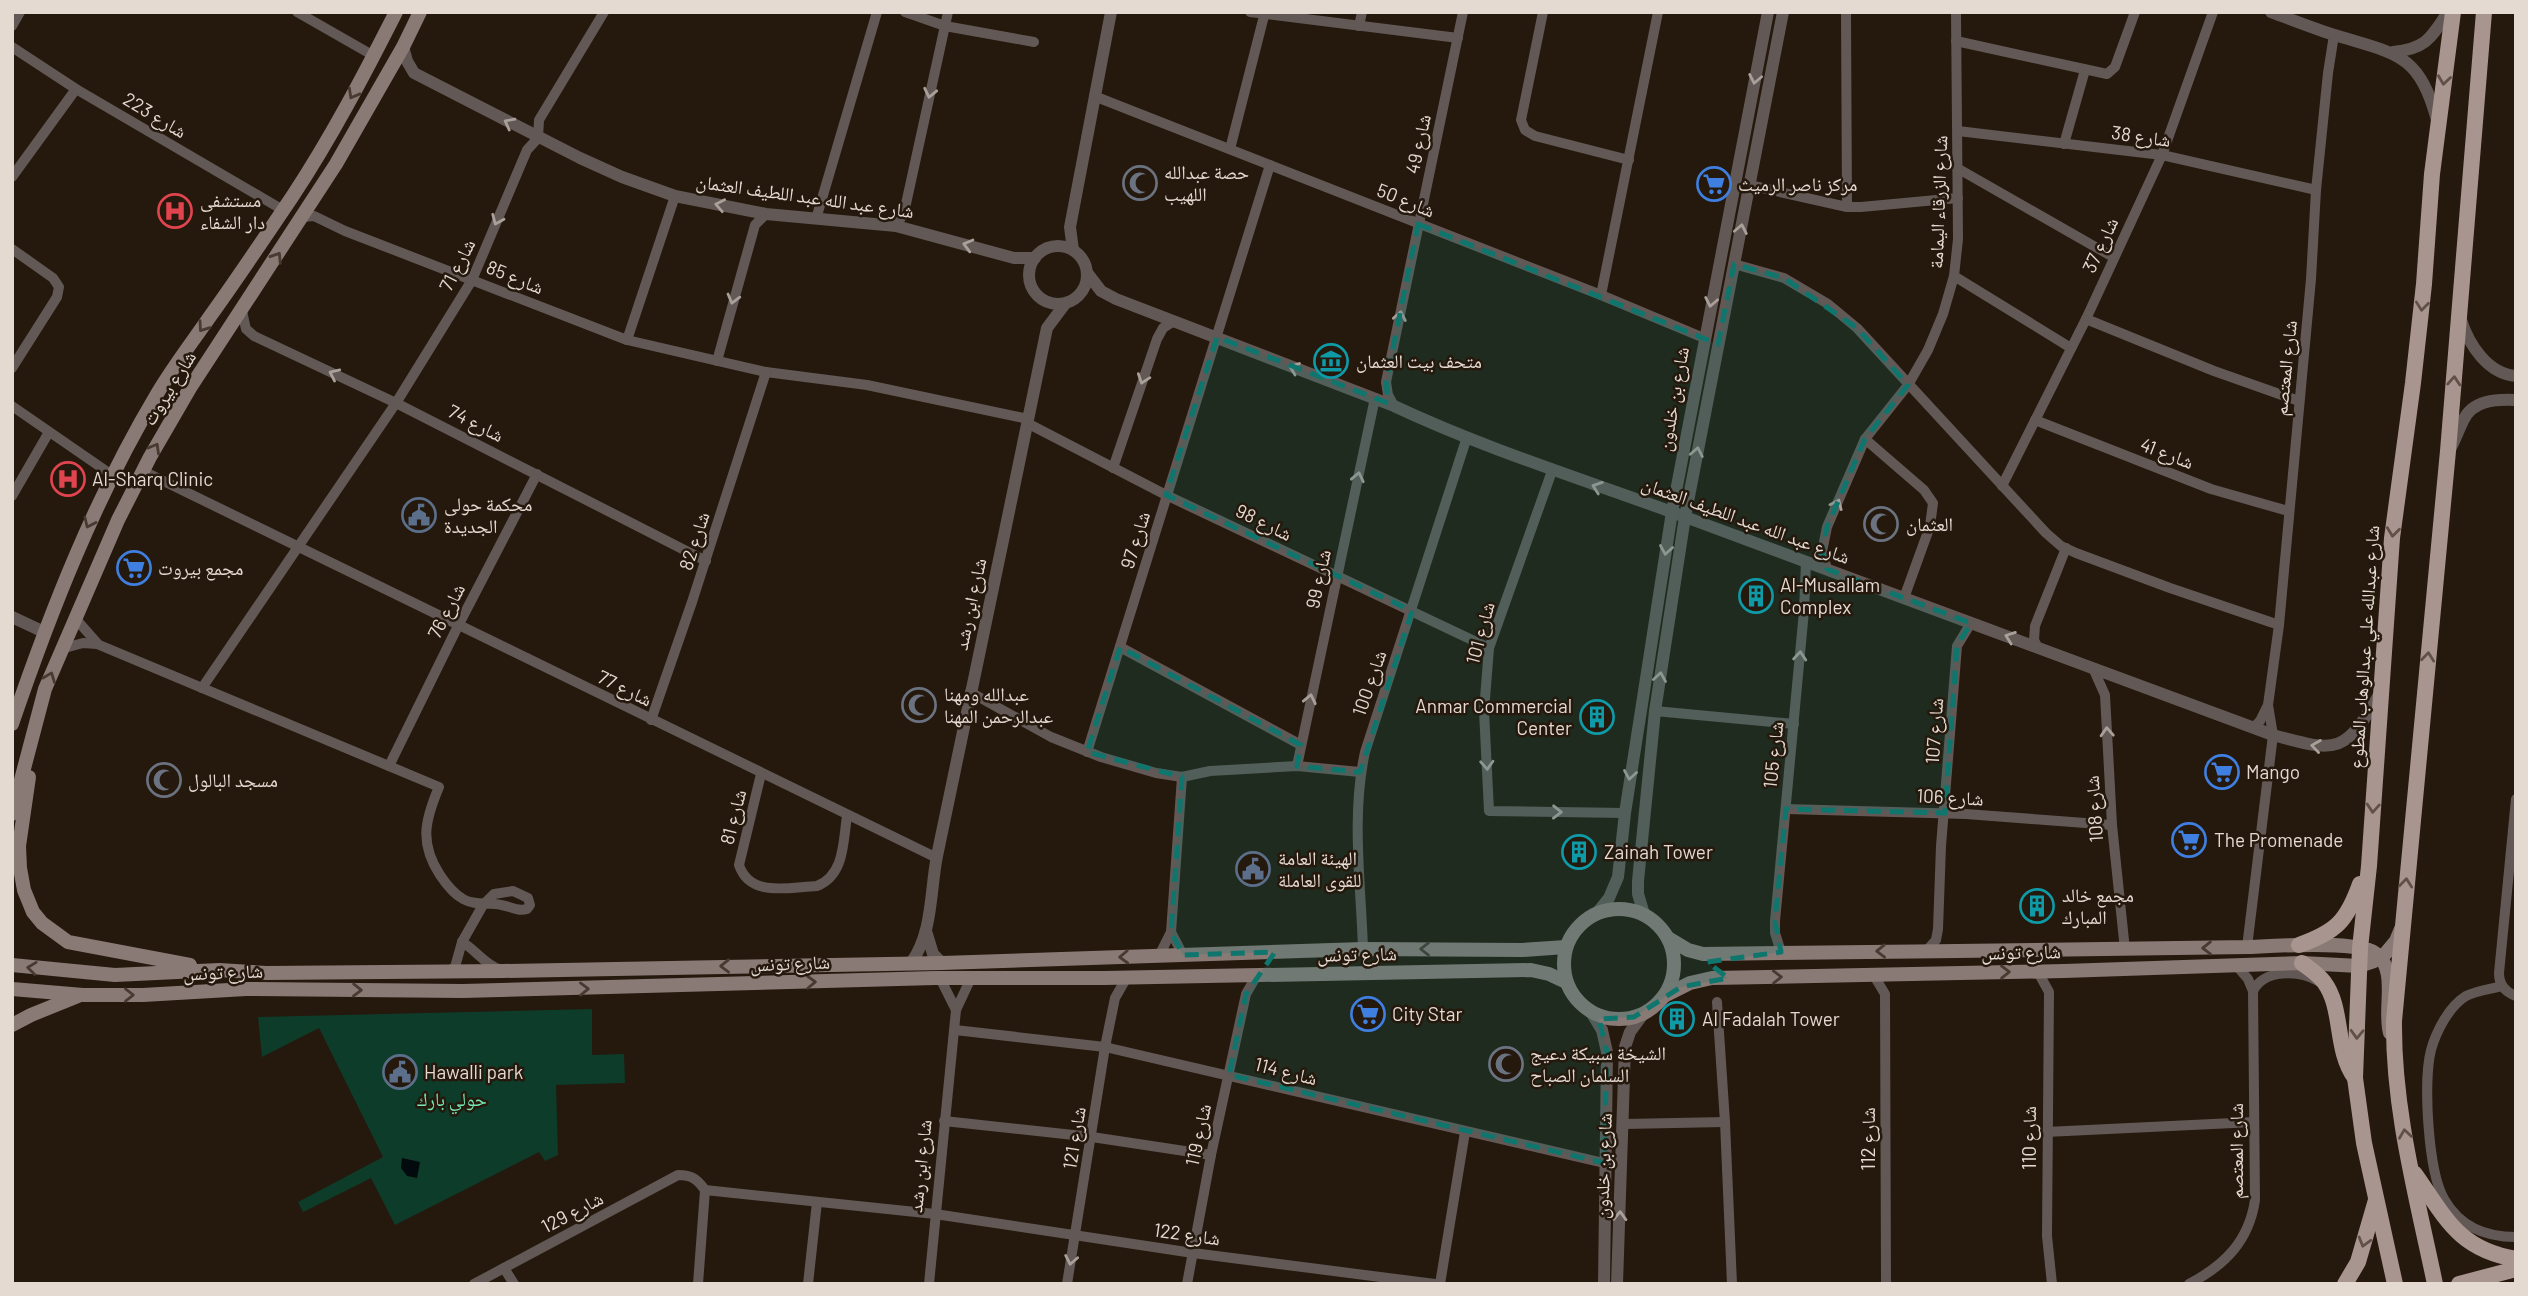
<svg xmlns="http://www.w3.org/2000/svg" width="2528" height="1296" font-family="Barlow,'Noto Naskh Arabic',sans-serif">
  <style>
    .green { fill: #0e3c2a }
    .water { fill: #020a0e }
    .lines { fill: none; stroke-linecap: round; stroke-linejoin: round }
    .minor { stroke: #625855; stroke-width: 10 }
    .tertiary { stroke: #625855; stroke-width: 12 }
    .secondary { stroke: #8a7a76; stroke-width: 14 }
    .primary { stroke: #a9958f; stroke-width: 16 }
    .oneway { stroke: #aaa09a }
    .oneway2 { stroke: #605047 }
    .oneway3 { stroke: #483a31 }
    .marked { fill: #0f766e; fill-opacity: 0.2; stroke: #0f766e; stroke-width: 5; stroke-dasharray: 14 9; stroke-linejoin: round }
    .labels { text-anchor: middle; stroke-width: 5; stroke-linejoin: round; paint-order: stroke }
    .street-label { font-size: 19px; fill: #e4dad2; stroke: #25180c }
    .poi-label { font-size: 19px; fill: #e4dad2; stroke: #25180c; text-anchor: start }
    .park-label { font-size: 19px; fill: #75e8b5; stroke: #25180c }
  </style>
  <rect width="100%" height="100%" fill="#25180c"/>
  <path class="green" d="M592 1009V1055L624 1054 625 1083 556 1085 558 1155 545 1161 539 1152 395 1225 371 1178 303 1212 298 1202 383 1157 319 1028 262 1057 258 1017Z"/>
  <path class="water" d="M402 1158 420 1162 417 1178 407 1176 401 1168Z"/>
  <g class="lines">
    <g class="minor">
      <path d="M297 12 374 56"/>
      <path d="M905 12 945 26 1034 42"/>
      <path d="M1250 12 1458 38"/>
      <path d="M1543 12 1521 120 1525 130 1535 136 1629 160"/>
      <path d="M1846 12 1847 207"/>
      <path d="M12 26 20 12"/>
      <path d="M1359 26 1362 12"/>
      <path d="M1956 41 2107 74 2115 67 2135 12"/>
      <path d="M12 47 76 89 283 210"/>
      <path d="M1094 96 1601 295 1704 338"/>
      <path d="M1958 131 2162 155 2316 190"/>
      <path d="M2064 144 2085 70"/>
      <path d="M1230 149 1265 12"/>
      <path d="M1957 168 2113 257"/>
      <path d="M12 177 76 89"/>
      <path d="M1749 185 1847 207H1861L1958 198"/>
      <path d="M303 217 314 216 345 231 627 340 766 372 867 385 1028 419"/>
      <path d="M816 219 877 12"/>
      <path d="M896 226 904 213 948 12"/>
      <path d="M12 249 53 278 59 287 57 297 12 368"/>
      <path d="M1734 264 1784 278 1828 304 1857 328 2046 533 2061 546 2076 553 2170 588 2279 625"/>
      <path d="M1954 276 2071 348"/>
      <path d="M1601 295 1658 12"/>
      <path d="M242 311 246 329 254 336 396 403 706 561"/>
      <path d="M2086 319 2214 371 2299 401"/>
      <path d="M627 340 675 196"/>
      <path d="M717 361 755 225 766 214"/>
      <path d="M12 406 112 475"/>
      <path d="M1394 406 1388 395 1386 382 1463 12"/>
      <path d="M2035 420 2211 489 2288 511"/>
      <path d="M1027 423 1166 495 1489 648"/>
      <path d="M1865 439 1924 490 1933 503 1930 526 1904 598"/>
      <path d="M1113 468 1157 339 1163 328 1174 321"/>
      <path d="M143 471 937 858"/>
      <path d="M1552 471 1489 648 1484 711 1489 811 1625 813"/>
      <path d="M2002 486 2086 319 2162 155 2213 12"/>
      <path d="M12 496 49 432"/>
      <path d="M1827 569 1822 552 1827 527 1865 439 1908 385 1928 350 1943 314 1954 276 1958 239 1956 12"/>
      <path d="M75 618 97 643"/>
      <path d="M1120 647 1301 745"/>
      <path d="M2038 648 2034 640 2035 626 2066 548"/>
      <path d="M61 649 83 643 97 644 439 787C425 820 419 843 440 875 446 884 454 894 463 899 475 906 488 902 501 905 510 906 517 912 527 909L530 905 528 898 513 891 494 894 483 905 462 942 455 967 450 970"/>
      <path d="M2093 668 2105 695 2112 825 2125 950"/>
      <path d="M202 688 396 403 472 280 527 150 538 138 539 120 604 12"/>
      <path d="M970 692 1051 737 1101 757 1156 773 1182 777 1210 771 1297 766 1360 772"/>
      <path d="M1655 711 1794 724"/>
      <path d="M651 720 692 602 766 372"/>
      <path d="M2253 728 2260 721 2268 705 2279 625 2311 279 2316 190 2328 73 2334 35"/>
      <path d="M1087 752 1270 165"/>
      <path d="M389 766 458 626 537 474"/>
      <path d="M1297 766 1375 398"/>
      <path d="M761 774 739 865C750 898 789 887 817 886 845 875 843 841 847 816"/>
      <path d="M2516 799 2499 973C2499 985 2505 992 2516 996"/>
      <path d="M1786 809 1966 814 2112 825"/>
      <path d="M1171 932 1183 955"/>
      <path d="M462 942C476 950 484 964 499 969"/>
      <path d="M2247 947 2273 735 2268 705"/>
      <path d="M1363 949C1361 885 1351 815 1365 752L1467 437"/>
      <path d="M1927 950 1936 940 1938 929 1941 846 1957 646 1971 623"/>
      <path d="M1781 952 1775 933V921L1804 611 1806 562"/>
      <path d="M1159 956 1171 932 1182 777"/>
      <path d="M2038 972 2049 992 2047 1236 2052 1284"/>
      <path d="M1873 974 1885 994 1886 1284"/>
      <path d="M940 978 956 1010"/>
      <path d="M2502 986C2491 989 2476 991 2466 996 2449 1006 2436 1032 2431 1050 2423 1081 2428 1171 2444 1199 2460 1227 2485 1237 2516 1237"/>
      <path d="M2253 991C2264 969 2299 970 2318 981"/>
      <path d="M1717 1002 1725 1122 1732 1284"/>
      <path d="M955 1030 1105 1047 1604 1163"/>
      <path d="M944 1121 1092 1137 1211 1155"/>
      <path d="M1624 1124 1725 1122"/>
      <path d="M2046 1132 2254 1122"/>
      <path d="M705 1190 935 1214 1193 1253 1435 1284"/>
      <path d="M504 1268 514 1284"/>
      <path d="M474 1284 678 1175C692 1175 697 1179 705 1190L698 1284"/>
      <path d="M808 1284 817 1202"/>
      <path d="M929 1284 956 1010 971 978"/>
      <path d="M1067 1284 1105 1047 1115 998 1127 977"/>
      <path d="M1187 1284 1211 1155 1246 994 1257 975"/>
      <path d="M1440 1284 1465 1132"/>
      <path d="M2189 1284C2225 1265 2249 1241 2255 1200L2253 991 2248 979 2236 965"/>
    </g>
    <g class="tertiary">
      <path d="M2271 12C2293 20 2315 29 2338 36 2397 54 2419 54 2437 120"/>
      <path d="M403 47 407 61 414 73 580 158 622 177 675 196 766 214 896 226 1014 258H1035"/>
      <path d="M2393 52C2426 49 2431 38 2448 12"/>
      <circle cx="1058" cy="275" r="29"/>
      <path d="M1073 250 1070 227 1111 12"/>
      <path d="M1088 274 1101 291 1116 299 1394 406C1492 452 1595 483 1696 521 1888 592 2081 664 2273 735 2338 753 2345 754 2380 693"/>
      <path d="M2461 320C2469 345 2488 374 2516 376"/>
      <path d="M2449 451C2455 441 2458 431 2463 421 2472 400 2496 399 2516 400"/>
      <path d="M12 617 44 632"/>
      <path d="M1597 913 1609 898 1618 877 1625 813 1672 512 1768 12"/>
      <path d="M1644 914 1638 894V881L1655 711 1685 517 1783 12"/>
      <path d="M926 931 933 954 942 963"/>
      <path d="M911 963C933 933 930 891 937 856 975 680 1010 504 1047 328L1065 304"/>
      <path d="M1591 1012 1602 1030 1607 1052 1604 1284"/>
      <path d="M1617 1284 1625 1047 1630 1032 1644 1013"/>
    </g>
    <g class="secondary">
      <path d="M12 724C51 610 95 498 157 394 173 367 193 341 211 315 239 276 265 237 292 197 331 138 364 75 396 12"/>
      <path d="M29 777 19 846 20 868 24 890 33 912 42 923 68 942 190 965"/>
      <path d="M12 814 45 689 118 520 150 457 190 388 336 164 403 47 420 12"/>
      <circle cx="1619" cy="964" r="55"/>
      <path d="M1668 938 1688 950 1703 954C1885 951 2067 951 2249 947 2274 946 2356 940 2375 953 2399 969 2383 1009 2390 1033"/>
      <path d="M12 965 115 975 219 970 266 973 503 971 942 963 1363 949 1522 950 1566 947"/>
      <path d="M12 989 83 995H143L246 989 463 991 935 978H1104L1531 970 1549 974 1566 982"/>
      <path d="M1664 996 1690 983 1712 978 2064 971 2302 963 2359 966 2374 961 2386 953 2396 941 2401 929"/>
      <path d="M12 1025 31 1015 78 996"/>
    </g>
    <g class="primary">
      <path d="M2299 945C2336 932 2347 921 2360 884"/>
      <path d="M2302 963C2310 969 2318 974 2324 982 2344 1009 2334 1049 2355 1078"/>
      <path d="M2415 1174C2446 1218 2458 1249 2516 1259"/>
      <path d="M2345 1284 2358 1262 2376 1200"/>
      <path d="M2395 1284 2364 1143 2355 1078 2360 948 2369 866 2392 538 2413 383 2424 284 2432 174 2453 12"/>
      <path d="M2435 1284C2417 1197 2393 1110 2394 1021L2448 451 2484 12"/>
      <path d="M2459 1284 2516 1269"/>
    </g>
  </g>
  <defs><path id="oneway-chevron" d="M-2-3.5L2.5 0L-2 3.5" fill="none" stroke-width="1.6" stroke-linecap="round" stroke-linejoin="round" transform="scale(1.75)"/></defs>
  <g class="oneway">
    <use href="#oneway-chevron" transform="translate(1755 79) rotate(101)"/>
    <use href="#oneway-chevron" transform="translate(930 93) rotate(102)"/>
    <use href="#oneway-chevron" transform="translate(509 123) rotate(-152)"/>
    <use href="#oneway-chevron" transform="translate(720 205) rotate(-169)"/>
    <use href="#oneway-chevron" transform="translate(497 220) rotate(113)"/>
    <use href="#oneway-chevron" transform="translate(1741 229) rotate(-79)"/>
    <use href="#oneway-chevron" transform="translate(968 245) rotate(-165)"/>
    <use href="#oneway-chevron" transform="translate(733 299) rotate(105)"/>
    <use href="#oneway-chevron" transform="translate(1711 302) rotate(101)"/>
    <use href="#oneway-chevron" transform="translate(1400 316) rotate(-79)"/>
    <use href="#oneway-chevron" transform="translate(1294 368) rotate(-159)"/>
    <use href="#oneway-chevron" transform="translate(334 374) rotate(-155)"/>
    <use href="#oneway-chevron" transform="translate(1143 379) rotate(109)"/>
    <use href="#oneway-chevron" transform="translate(1697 452) rotate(-79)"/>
    <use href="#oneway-chevron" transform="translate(1358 477) rotate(-78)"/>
    <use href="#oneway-chevron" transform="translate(1597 487) rotate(-161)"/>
    <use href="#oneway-chevron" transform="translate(1837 504) rotate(-66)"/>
    <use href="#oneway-chevron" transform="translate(1666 550) rotate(99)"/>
    <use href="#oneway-chevron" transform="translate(2010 637) rotate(-160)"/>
    <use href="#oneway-chevron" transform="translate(1800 656) rotate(-85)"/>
    <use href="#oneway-chevron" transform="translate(1660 677) rotate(-81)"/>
    <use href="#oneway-chevron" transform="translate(1310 699) rotate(-78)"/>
    <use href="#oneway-chevron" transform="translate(2107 732) rotate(-93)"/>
    <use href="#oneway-chevron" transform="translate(2316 746) rotate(-172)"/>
    <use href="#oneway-chevron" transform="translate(1487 765) rotate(87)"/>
    <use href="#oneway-chevron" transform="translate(1630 775) rotate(99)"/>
    <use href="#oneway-chevron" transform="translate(1557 812) rotate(1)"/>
    <use href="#oneway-chevron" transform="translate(1620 1216) rotate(-88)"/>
    <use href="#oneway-chevron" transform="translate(1071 1260) rotate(101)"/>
  </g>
  <g class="oneway2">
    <use href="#oneway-chevron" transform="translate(2444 80) rotate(98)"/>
    <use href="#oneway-chevron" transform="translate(2422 306) rotate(96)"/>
    <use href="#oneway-chevron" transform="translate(2454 381) rotate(-86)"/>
    <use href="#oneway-chevron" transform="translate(2393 532) rotate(97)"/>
    <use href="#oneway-chevron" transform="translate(2428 657) rotate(-84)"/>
    <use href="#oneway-chevron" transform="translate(2373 808) rotate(94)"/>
    <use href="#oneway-chevron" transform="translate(2406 883) rotate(-84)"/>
    <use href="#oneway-chevron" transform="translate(2357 1034) rotate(92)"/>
    <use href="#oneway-chevron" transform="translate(2405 1134) rotate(-98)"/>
    <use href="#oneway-chevron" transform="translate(2364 1242) rotate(106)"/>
  </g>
  <g class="oneway3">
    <use href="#oneway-chevron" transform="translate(353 94) rotate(119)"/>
    <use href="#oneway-chevron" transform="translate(277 257) rotate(-57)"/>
    <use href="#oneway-chevron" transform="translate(203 327) rotate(125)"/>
    <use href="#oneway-chevron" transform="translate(155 448) rotate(-60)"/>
    <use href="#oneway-chevron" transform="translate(89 523) rotate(115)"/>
    <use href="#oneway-chevron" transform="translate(50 677) rotate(-69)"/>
    <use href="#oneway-chevron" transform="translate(2207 948) rotate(179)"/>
    <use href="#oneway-chevron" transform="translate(1425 949) rotate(180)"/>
    <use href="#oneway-chevron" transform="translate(1881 951) rotate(179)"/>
    <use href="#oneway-chevron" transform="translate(1124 957) rotate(178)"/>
    <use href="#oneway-chevron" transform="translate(725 966) rotate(179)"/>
    <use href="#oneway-chevron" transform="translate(32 968) rotate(-173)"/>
    <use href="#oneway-chevron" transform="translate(2005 972) rotate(-1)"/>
    <use href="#oneway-chevron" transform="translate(1777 977) rotate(-1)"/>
    <use href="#oneway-chevron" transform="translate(811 982) rotate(-2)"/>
    <use href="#oneway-chevron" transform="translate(584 989) rotate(-1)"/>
    <use href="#oneway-chevron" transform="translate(357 990) rotate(1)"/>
    <use href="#oneway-chevron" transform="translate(129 995)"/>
  </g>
  <path class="marked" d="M1418 224 1718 344 1734 264 1784 278 1857 328 1908 385 1865 439 1827 527 1822 552 1827 569 1971 623 1957 646 1945 813 1786 809 1775 921 1781 952 1707 962 1728 978 1681 987 1634 1017 1599 1019 1607 1052 1604 1163 1229 1075 1246 994 1275 952 1183 955 1171 932 1182 777 1087 752 1120 647 1301 745 1297 766 1360 772 1412 611 1166 495 1217 337 1388 403 1386 382Z"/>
  <defs>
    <g id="mosque-ring" transform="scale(1.75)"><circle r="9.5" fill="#25180c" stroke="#6b7280" stroke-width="1.5"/><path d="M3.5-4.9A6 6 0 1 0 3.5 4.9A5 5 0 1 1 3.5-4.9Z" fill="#6b7280"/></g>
    <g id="supermarket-ring" transform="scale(1.75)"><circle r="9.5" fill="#25180c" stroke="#3f7fe0" stroke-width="1.5"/><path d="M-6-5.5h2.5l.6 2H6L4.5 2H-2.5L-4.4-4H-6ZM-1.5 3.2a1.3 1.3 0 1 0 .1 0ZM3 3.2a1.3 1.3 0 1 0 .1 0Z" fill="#3f7fe0"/></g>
    <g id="hospital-ring" transform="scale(1.75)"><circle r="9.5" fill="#25180c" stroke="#e0444e" stroke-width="1.5"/><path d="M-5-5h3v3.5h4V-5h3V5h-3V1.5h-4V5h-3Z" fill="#e0444e"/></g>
    <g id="museum-ring" transform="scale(1.75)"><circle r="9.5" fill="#25180c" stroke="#0f9aa8" stroke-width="1.5"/><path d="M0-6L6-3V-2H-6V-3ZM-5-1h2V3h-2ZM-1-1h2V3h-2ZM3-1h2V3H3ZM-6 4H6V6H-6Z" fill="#0f9aa8"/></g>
    <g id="civic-ring" transform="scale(1.75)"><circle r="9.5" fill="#25180c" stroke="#5c6f8a" stroke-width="1.5"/><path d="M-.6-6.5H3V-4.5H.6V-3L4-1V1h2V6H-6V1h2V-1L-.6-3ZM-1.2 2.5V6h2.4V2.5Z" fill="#5c6f8a"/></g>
    <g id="building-ring" transform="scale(1.75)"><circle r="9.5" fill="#25180c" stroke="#0f9aa8" stroke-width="1.5"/><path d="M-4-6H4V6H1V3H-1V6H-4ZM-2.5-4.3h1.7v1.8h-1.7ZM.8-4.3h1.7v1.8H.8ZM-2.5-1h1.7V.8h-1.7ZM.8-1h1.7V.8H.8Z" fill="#0f9aa8"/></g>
  </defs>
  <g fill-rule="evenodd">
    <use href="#mosque-ring" x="1140" y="183"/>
    <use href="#supermarket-ring" x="1714" y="184"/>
    <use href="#hospital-ring" x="175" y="211"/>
    <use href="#museum-ring" x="1331" y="361"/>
    <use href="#hospital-ring" x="68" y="479"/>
    <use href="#civic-ring" x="419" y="515"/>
    <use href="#mosque-ring" x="1881" y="524"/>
    <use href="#supermarket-ring" x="134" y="568"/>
    <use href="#building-ring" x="1756" y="596"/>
    <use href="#mosque-ring" x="919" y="705"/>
    <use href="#building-ring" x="1597" y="717"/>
    <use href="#supermarket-ring" x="2222" y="772"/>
    <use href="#mosque-ring" x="164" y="780"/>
    <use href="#supermarket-ring" x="2189" y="840"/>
    <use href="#building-ring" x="1579" y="852"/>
    <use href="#civic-ring" x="1253" y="869"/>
    <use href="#building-ring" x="2037" y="906"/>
    <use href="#supermarket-ring" x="1368" y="1014"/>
    <use href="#building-ring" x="1677" y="1019"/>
    <use href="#mosque-ring" x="1506" y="1064"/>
    <use href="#civic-ring" x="400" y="1072"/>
  </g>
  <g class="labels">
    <g class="street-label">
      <text transform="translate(155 115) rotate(31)" y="7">شارع 223</text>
      <text transform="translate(2141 136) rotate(8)" y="7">شارع 38</text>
      <text transform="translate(1418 144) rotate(-78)" y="7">شارع 49</text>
      <text transform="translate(805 196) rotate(8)" y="7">شارع عبد الله عبد اللطيف العثمان</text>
      <text transform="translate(1406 200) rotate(22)" y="7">شارع 50</text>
      <text transform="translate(1938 202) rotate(-88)" y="7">شارع الزرقاء اليمامة</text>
      <text transform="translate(2100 245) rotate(-65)" y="7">شارع 37</text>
      <text transform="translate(457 265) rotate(-63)" y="7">شارع 71</text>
      <text transform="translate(515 277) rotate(22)" y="7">شارع 85</text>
      <text transform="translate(2285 368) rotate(-84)" y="7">شارع المعتصم</text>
      <text transform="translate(169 388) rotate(-58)" y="7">شارع بيروت</text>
      <text transform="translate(1673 399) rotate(-80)" y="7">شارع بن خلدون</text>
      <text transform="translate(476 423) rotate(27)" y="7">شارع 74</text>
      <text transform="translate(2167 453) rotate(21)" y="7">شارع 41</text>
      <text transform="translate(1746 520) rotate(20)" y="7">شارع عبد الله عبد اللطيف العثمان</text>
      <text transform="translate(1264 522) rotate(26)" y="7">شارع 98</text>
      <text transform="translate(1135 540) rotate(-73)" y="7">شارع 97</text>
      <text transform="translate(694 541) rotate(-72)" y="7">شارع 82</text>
      <text transform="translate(1318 579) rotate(-78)" y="7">شارع 99</text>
      <text transform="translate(970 604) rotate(-78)" y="7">شارع ابن رشد</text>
      <text transform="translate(446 611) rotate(-63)" y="7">شارع 76</text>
      <text transform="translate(1480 633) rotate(-75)" y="7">شارع 101</text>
      <text transform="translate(2364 647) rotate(-86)" y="7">شارع عبدالله علي عبدالوهاب المطوع</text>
      <text transform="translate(1369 683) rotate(-71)" y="7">شارع 100</text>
      <text transform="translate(625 688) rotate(26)" y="7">شارع 77</text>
      <text transform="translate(1934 731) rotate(-86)" y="7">شارع 107</text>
      <text transform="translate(1773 755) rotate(-84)" y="7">شارع 105</text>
      <text transform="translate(1950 797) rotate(3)" y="7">شارع 106</text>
      <text transform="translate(2094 809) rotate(-94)" y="7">شارع 108</text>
      <text transform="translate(733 817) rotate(-76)" y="7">شارع 81</text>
      <text transform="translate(2021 952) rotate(-1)" y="7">شارع تونس</text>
      <text transform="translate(1357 954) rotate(-1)" y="7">شارع تونس</text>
      <text transform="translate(790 963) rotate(-2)" y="7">شارع تونس</text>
      <text transform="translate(223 972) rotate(-2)" y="7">شارع تونس</text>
      <text transform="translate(1286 1071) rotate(14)" y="7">شارع 114</text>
      <text transform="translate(1198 1135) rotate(-78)" y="7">شارع 119</text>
      <text transform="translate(1074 1138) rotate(-81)" y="7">شارع 121</text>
      <text transform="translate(2029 1138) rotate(-90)" y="7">شارع 110</text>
      <text transform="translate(1868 1139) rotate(-90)" y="7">شارع 112</text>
      <text transform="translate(2236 1151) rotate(-90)" y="7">شارع المعتصم</text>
      <text transform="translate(920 1166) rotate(-84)" y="7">شارع ابن رشد</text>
      <text transform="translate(1603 1166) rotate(-88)" y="7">شارع بن خلدون</text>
      <text transform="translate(572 1212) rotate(-28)" y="7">شارع 129</text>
      <text transform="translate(1187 1234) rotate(8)" y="7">شارع 122</text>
    </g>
    <g class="poi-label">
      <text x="1164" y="179">حصة عبدالله<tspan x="1164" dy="22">اللهيب</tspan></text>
      <text x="1738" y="191">مركز ناصر الرميث</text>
      <text x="200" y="207">مستشفى<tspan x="200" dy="22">دار الشفاء</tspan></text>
      <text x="1356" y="368">متحف بيت العثمان</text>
      <text x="92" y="486">Al-Sharq Clinic</text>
      <text x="444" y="511">محكمة حولى<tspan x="444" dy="22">الجديدة</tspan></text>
      <text x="1906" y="531">العثمان</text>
      <text x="158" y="575">مجمع بيروت</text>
      <text x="1780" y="592">Al-Musallam<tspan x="1780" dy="22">Complex</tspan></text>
      <text x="944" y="701">عبدالله ومهنا<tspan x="944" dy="22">عبدالرحمن المهنا</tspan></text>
      <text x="1572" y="713" text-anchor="end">Anmar Commercial<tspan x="1572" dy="22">Center</tspan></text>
      <text x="2246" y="779">Mango</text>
      <text x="188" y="787">مسجد البالول</text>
      <text x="2214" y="847">The Promenade</text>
      <text x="1604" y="859">Zainah Tower</text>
      <text x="1278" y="865">الهيئة العامة<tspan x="1278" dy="22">للقوى العاملة</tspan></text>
      <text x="2062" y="902">مجمع خالد<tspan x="2062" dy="22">المبارك</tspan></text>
      <text x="1392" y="1021">City Star</text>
      <text x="1702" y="1026">Al Fadalah Tower</text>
      <text x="1530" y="1060">الشيخة سبيكة دعيج<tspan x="1530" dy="22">السلمان الصباح</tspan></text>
      <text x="424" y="1079">Hawalli park</text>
    </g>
    <g class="park-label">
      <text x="452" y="1106">حولي بارك</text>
    </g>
  </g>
  <rect width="2528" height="1296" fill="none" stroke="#e4dad2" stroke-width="28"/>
</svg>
